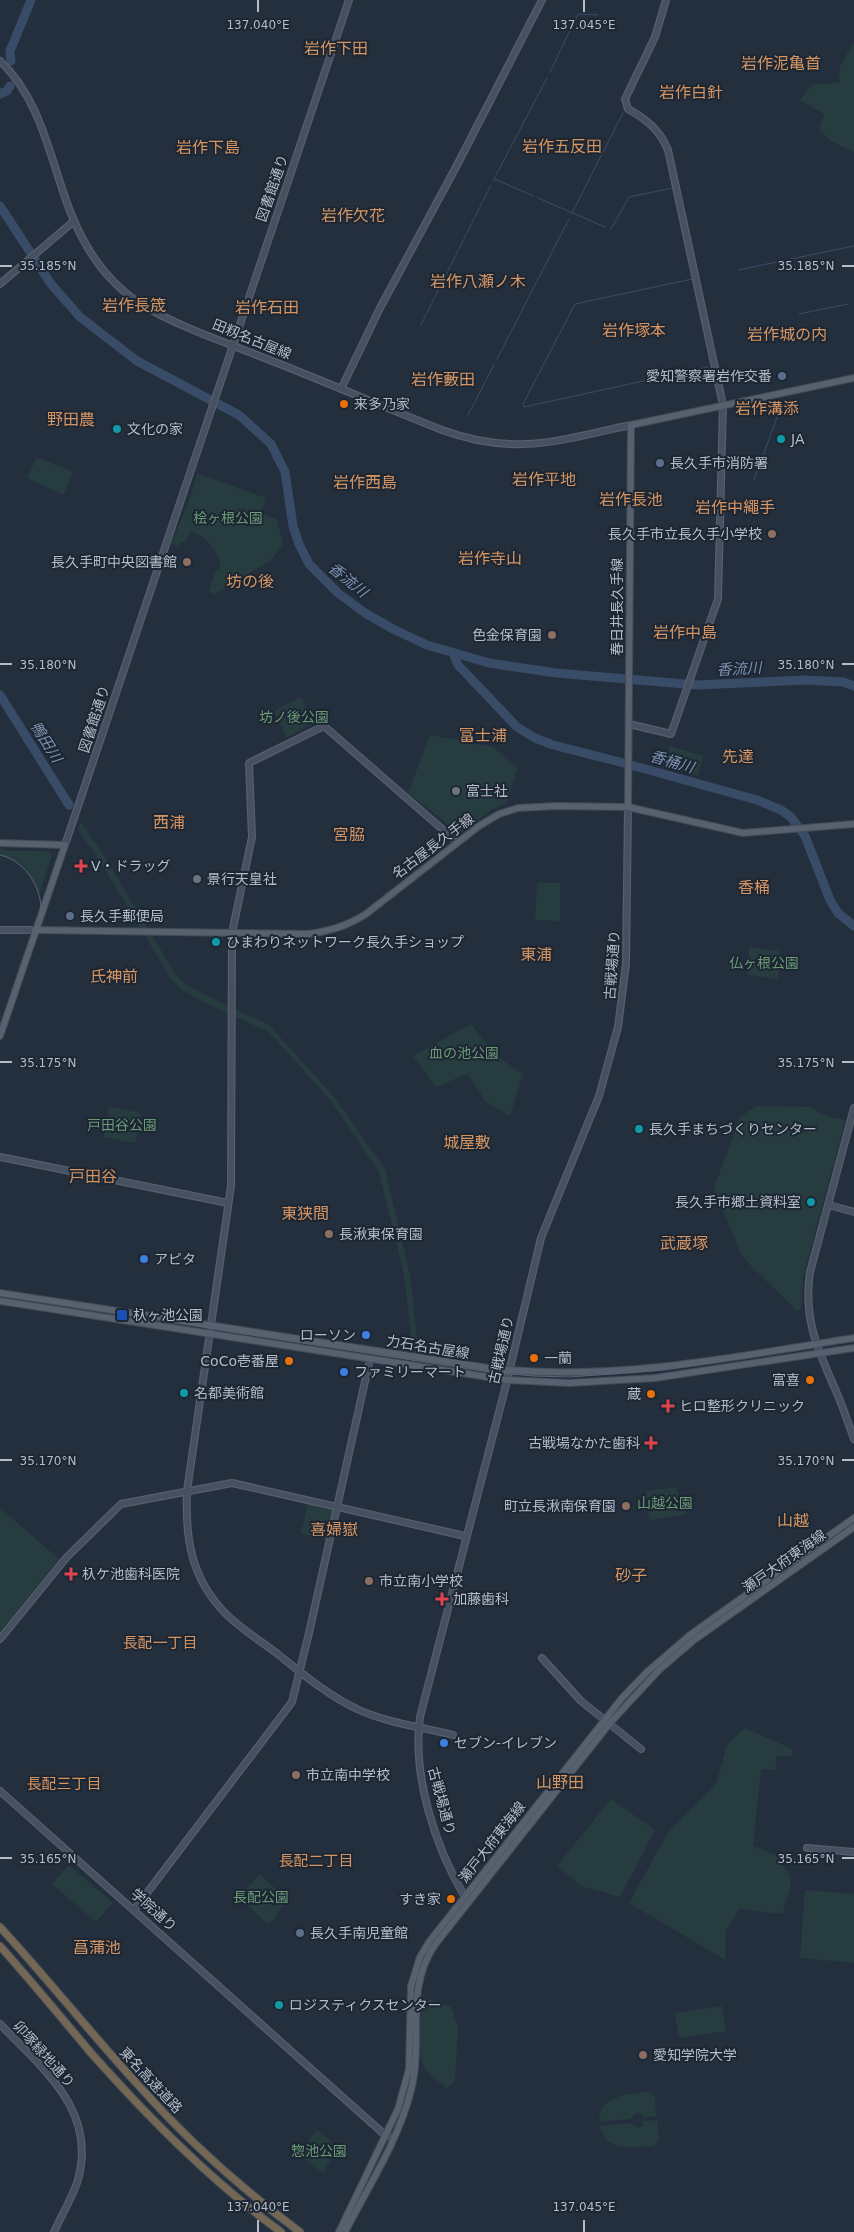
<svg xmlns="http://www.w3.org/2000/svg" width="854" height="2232" font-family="'DejaVu Sans','Noto Sans JP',sans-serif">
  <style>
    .green { fill: #263c3f }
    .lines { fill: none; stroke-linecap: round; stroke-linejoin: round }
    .stream { stroke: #394c67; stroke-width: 1 }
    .river { stroke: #394c67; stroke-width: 9 }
    .secondary-casing { stroke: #565f6c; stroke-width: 8 }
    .primary-casing { stroke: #414a57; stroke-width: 8 }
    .highway-casing { stroke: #434c59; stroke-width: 9 }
    .secondary { stroke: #465061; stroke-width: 5.5 }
    .primary { stroke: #56606e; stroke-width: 6 }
    .highway { stroke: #746855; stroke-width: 7 }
    .tram { stroke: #5a6575; stroke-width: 1 }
    .ticks { fill: none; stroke: #b4bcc9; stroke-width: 2 }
    .service-dot { fill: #5c6f8a; stroke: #1d2633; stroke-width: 2 }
    .food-dot { fill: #e8710a; stroke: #1d2633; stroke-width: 2 }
    .culture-dot { fill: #0f9aa8; stroke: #1d2633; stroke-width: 2 }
    .education-dot { fill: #8d6e63; stroke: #1d2633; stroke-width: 2 }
    .worship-dot { fill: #6b7280; stroke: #1d2633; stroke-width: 2 }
    .health-dot { fill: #e0444e; stroke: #1d2633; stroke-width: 2 }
    .shop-dot { fill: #3f7fe0; stroke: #1d2633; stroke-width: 2 }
    .transit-dot { fill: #1a4fb4; stroke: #1d2633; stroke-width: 2 }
    .labels { text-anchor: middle; stroke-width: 4; stroke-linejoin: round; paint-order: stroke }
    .street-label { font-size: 14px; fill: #b4bcc9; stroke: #1d2633 }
    .poi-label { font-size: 14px; fill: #b4bcc9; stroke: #1d2633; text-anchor: start }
    .park-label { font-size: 14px; fill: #6b9a76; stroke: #1d2633 }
    .water-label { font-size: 15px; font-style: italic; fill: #7c92b1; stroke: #1d2633 }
    .neighbourhood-label { font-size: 15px; fill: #d59563; stroke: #1d2633 }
    .quarter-label { font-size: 16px; fill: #d59563; stroke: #1d2633 }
    .ticks-label { font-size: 12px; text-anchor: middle; fill: #b4bcc9; stroke: #1d2633; stroke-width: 4; stroke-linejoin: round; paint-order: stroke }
  </style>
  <rect width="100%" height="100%" fill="#242f3e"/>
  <g class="green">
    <path d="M854 42V152L831 141 819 130 824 114 800 100 813 84 839 83 840 66Z"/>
    <path d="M37 457 73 472 64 495 27 478Z"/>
    <path d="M197 473 266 498 260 514 277 519 283 545 271 560 215 594 209 592 215 571 220 568C221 552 205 536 191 531L185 542H179L178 546 171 544 191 496Z"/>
    <path d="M301 697 314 723 287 737 274 711Z"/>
    <path d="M430 735 493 747 517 768 507 803 493 809 460 834 408 793Z"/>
    <path d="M670 746 703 756 698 776 663 765 662 762Z"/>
    <path d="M81 822 106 859 176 975 183 982 197 991 269 1025 335 1098 385 1169 410 1275 419 1355 413 1354 404 1274 379 1172 331 1101 269 1032 197 999 180 988 171 979 101 863 78 830Z"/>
    <path d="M0 848 10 851H49L52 855 39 894C32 875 20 860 0 855Z"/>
    <path d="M537 883H560V921L535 920Z"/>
    <path d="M749 947 780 951 778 979 748 975Z"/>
    <path d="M471 1024C487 1044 501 1062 523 1074L510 1116 486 1102 469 1076 464 1075 436 1087 413 1056Z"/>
    <path d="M756 1106 809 1107 826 1116 845 1120V1122L803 1277 801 1309 797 1311 751 1266 740 1252 714 1188 740 1117Z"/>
    <path d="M109 1107 141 1113 135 1143 104 1137Z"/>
    <path d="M676 1487 687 1514 651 1520 649 1518 646 1491Z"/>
    <path d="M308 1503 332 1508 334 1510 327 1540 301 1533Z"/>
    <path d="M0 1508 59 1559 0 1632Z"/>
    <path d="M745 1728 792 1749V1756H777L775 1770 761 1769 753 1846 775 1854 790 1875 791 1886 782 1914 740 1909 726 1930 725 1960 629 1903 668 1832 716 1784 727 1745Z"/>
    <path d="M611 1799 655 1830 620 1897 581 1886 557 1866Z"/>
    <path d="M69 1865 113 1903 96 1922 52 1884Z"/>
    <path d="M259 1874 287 1899 271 1923 268 1924 239 1898Z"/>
    <path d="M805 1890 854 1894V1963L800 1958Z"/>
    <path d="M423 1997 451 2007 458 2027 455 2080 447 2088C440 2082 432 2077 426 2070 415 2057 420 2013 423 1997Z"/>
    <path d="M722 2006 726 2031 679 2038 675 2013Z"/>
    <path d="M649 2092 655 2098 656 2116 644 2118 641 2113H636L630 2119 599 2122C599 2095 628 2094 649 2092Z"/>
    <path d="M657 2120 659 2139 654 2146C633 2147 605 2153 600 2126L631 2123 638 2128 643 2126 644 2121Z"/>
    <path d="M317 2130 338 2147 323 2173 298 2153Z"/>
  </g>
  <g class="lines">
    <g class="stream">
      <path d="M550 72 578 14 598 15"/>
      <path d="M494 179 547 78"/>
      <path d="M494 181V179L534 196"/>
      <path d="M538 198 605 227"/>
      <path d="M572 213 623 113"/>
      <path d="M611 229 629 197 673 188"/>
      <path d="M738 270 854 246"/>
      <path d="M692 279 575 304 523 404 524 407 708 367"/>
      <path d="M799 314 848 304"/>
      <path d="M421 325 491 185"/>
      <path d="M497 359 569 219"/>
      <path d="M468 415 494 365"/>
      <path d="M754 480 783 401"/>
    </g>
    <g class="river">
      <path d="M11 61 10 51 31 0"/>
      <path d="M0 94 7 91 10 86"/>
      <path d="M0 206 51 284 80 317 137 361 239 415 271 444 285 472 293 526 299 544 309 564 338 593 365 613 393 629 427 645 489 663 556 673 697 685 805 680 843 682 854 686"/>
      <path d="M453 653 458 665 517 727 535 738 553 745 620 762 757 800 781 810 791 817 805 836 830 900 838 913 854 926"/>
      <path d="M0 695 69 805"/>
    </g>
    <g class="secondary-casing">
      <g id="secondary">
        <path d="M0 61C52 110 52 190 88 248 100 269 119 289 139 303 178 327 225 342 267 359 326 382 384 407 442 430 464 438 486 443 510 444 550 446 591 433 631 425"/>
        <path d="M0 284 74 221"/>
        <path d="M341 389 380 308 456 167 542 0"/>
        <path d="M629 724 671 734 718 599 723 405 668 150C660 130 646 119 628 109L625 99 655 37 666 0"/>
        <path d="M65 845 349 0"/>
        <path d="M0 930H35"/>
        <path d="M854 1108 810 1272C803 1319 818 1350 836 1391 843 1407 848 1423 854 1439"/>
        <path d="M0 1157 228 1203"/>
        <path d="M829 1205 854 1212"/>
        <path d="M0 1639 66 1558 121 1504 232 1483 465 1536"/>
        <path d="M542 1658 581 1701 641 1749"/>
        <path d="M453 1735C422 1727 387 1723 357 1709 329 1696 304 1675 279 1655 262 1642 241 1629 225 1613 191 1578 185 1538 187 1491L231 1186 232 933 252 837 249 763 324 726 457 842"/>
        <path d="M0 1791 385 2135 393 2138"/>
        <path d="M807 1848 854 1852"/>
        <path d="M465 1897C435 1847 412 1775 420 1717L505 1389 541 1238 599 1096 618 1027 626 964 628 807"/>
        <path d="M134 1910 292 1702 309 1633 370 1359"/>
        <path d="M0 2024C44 2070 99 2112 77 2183 71 2200 61 2216 54 2232"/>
      </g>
    </g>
    <g class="primary-casing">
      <g id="primary">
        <path d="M628 807 631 425 854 378"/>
        <path d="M0 843 65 845 0 1036"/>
        <path d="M35 930 308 934C330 931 347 926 366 914L479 826 499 814 518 808 557 806 628 807 743 833 854 824"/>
        <path d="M0 1293 495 1369C618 1381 733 1357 854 1338"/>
        <path d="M0 1301 507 1380 569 1383 655 1378 854 1348"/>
        <path d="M339 2232 398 2109 409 2069 411 1986 420 1957 429 1942 622 1698 647 1672 690 1635 854 1518"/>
        <path d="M345 2232C368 2187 399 2140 411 2090 424 2040 404 1992 434 1946L610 1723 659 1670 694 1640 854 1527"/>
      </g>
    </g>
    <g class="highway-casing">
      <g id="highway">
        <path d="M0 1927C48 1979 92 2035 140 2087 188 2141 242 2189 300 2232"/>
        <path d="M0 1946C31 1981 61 2017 91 2053 149 2118 211 2181 281 2232"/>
      </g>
    </g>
    <use href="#secondary" class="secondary"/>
    <use href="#primary" class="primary"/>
    <use href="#highway" class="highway"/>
    <g class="tram">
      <path d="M0 855C23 860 39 883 41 906 41 923 33 942 27 958 18 985 9 1012 0 1038"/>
      <path d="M0 1295 124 1312 232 1332 489 1372 533 1376 570 1377 664 1370 854 1339"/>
      <path d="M82 1313 151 1324"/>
    </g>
  </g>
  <path class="ticks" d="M258 0V12M584 0V12M0 266H12M842 266H854M0 664H12M842 664H854M0 1062H12M842 1062H854M0 1460H12M842 1460H854M0 1858H12M842 1858H854M258 2220V2232M584 2220V2232"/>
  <g class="service-dot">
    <circle cx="782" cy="376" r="5"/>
    <circle cx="660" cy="463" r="5"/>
    <circle cx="70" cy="916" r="5"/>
    <circle cx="300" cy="1933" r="5"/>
  </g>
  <g class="food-dot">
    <circle cx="344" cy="404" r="5"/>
    <circle cx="534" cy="1358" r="5"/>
    <circle cx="289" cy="1361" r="5"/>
    <circle cx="810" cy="1380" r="5"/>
    <circle cx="651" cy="1394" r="5"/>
    <circle cx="451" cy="1899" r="5"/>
  </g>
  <g class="culture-dot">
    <circle cx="117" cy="429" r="5"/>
    <circle cx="781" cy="439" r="5"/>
    <circle cx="216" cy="942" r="5"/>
    <circle cx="639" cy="1129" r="5"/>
    <circle cx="811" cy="1202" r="5"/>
    <circle cx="184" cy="1393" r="5"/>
    <circle cx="279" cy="2005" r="5"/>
  </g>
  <g class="education-dot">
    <circle cx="772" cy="534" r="5"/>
    <circle cx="187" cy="562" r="5"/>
    <circle cx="552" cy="635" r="5"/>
    <circle cx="329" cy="1234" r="5"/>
    <circle cx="626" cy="1506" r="5"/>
    <circle cx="369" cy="1581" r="5"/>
    <circle cx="296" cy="1775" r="5"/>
    <circle cx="643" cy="2055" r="5"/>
  </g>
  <g class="worship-dot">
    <circle cx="456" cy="791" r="5"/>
    <circle cx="197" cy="879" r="5"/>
  </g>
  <g class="health-dot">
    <path d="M78.5 858.5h5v5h5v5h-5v5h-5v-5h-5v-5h5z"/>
    <path d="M665.5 1398.5h5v5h5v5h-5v5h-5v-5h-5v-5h5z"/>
    <path d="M648.5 1435.5h5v5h5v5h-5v5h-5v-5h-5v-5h5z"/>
    <path d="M68.5 1566.5h5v5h5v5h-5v5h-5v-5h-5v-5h5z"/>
    <path d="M439.5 1591.5h5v5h5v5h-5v5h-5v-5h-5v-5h5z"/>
  </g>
  <g class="shop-dot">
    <circle cx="144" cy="1259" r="5"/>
    <circle cx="366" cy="1335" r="5"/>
    <circle cx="344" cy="1372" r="5"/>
    <circle cx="444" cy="1743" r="5"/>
  </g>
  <rect class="transit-dot" x="116" y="1309" width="12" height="12" rx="2.5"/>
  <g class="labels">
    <g class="street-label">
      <text transform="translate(272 188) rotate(-71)" y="5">図書館通り</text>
      <text transform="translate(252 339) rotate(22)" y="5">田籾名古屋線</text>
      <text transform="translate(617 607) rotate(-90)" y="5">春日井長久手線</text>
      <text transform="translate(94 719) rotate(-72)" y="5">図書館通り</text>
      <text transform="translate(433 846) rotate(-37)" y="5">名古屋長久手線</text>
      <text transform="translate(612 965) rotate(-86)" y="5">古戦場通り</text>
      <text transform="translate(428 1347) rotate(9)" y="5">力石名古屋線</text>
      <text transform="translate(501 1350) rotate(-77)" y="5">古戦場通り</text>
      <text transform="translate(784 1561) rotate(-35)" y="5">瀬戸大府東海線</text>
      <text transform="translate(442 1801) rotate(75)" y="5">古戦場通り</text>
      <text transform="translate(492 1842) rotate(-52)" y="5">瀬戸大府東海線</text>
      <text transform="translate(154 1910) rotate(42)" y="5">学院通り</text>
      <text transform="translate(44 2054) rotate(48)" y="5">卯塚緑地通り</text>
      <text transform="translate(151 2080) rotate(47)" y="5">東名高速道路</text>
    </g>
    <g class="poi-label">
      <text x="772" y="381" text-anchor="end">愛知警察署岩作交番</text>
      <text x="354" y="409">来多乃家</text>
      <text x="127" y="434">文化の家</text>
      <text x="791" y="444">JA</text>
      <text x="670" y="468">長久手市消防署</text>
      <text x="762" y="539" text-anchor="end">長久手市立長久手小学校</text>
      <text x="177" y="567" text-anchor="end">長久手町中央図書館</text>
      <text x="542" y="640" text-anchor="end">色金保育園</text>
      <text x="466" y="796">富士社</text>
      <text x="91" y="871">V・ドラッグ</text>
      <text x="207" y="884">景行天皇社</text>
      <text x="80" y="921">長久手郵便局</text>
      <text x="226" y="947">ひまわりネットワーク長久手ショップ</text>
      <text x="649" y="1134">長久手まちづくりセンター</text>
      <text x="801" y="1207" text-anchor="end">長久手市郷土資料室</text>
      <text x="339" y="1239">長湫東保育園</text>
      <text x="154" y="1264">アピタ</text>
      <text x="133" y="1320">杁ヶ池公園</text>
      <text x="356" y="1340" text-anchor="end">ローソン</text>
      <text x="544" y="1363">一蘭</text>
      <text x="279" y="1366" text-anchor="end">CoCo壱番屋</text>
      <text x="354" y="1377">ファミリーマート</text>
      <text x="800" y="1385" text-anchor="end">富喜</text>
      <text x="194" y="1398">名都美術館</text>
      <text x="641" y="1399" text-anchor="end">蔵</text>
      <text x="679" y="1411">ヒロ整形クリニック</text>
      <text x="640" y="1448" text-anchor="end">古戦場なかた歯科</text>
      <text x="616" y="1511" text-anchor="end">町立長湫南保育園</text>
      <text x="82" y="1579">杁ケ池歯科医院</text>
      <text x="379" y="1586">市立南小学校</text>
      <text x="453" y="1604">加藤歯科</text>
      <text x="454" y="1748">セブン-イレブン</text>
      <text x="306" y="1780">市立南中学校</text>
      <text x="441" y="1904" text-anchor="end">すき家</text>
      <text x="310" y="1938">長久手南児童館</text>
      <text x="289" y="2010">ロジスティクスセンター</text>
      <text x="653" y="2060">愛知学院大学</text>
    </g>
    <g class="park-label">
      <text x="228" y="523">桧ヶ根公園</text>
      <text x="294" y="722">坊ノ後公園</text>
      <text x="764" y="968">仏ヶ根公園</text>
      <text x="464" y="1058">血の池公園</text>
      <text x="122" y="1130">戸田谷公園</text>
      <text x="665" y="1508">山越公園</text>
      <text x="261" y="1902">長配公園</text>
      <text x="319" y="2156">惣池公園</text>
    </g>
    <g class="water-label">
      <text transform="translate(348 580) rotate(39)" y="5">香流川</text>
      <text transform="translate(739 669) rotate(-3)" y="5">香流川</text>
      <text transform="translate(46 742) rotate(58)" y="5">鴨田川</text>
      <text transform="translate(672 762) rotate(16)" y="5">香桶川</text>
    </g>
    <g class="neighbourhood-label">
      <text x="160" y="1648">長配一丁目</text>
      <text x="64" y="1789">長配三丁目</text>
      <text x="316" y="1866">長配二丁目</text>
    </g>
    <g class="quarter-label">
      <text x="336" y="54">岩作下田</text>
      <text x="781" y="69">岩作泥亀首</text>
      <text x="691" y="98">岩作白針</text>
      <text x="562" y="152">岩作五反田</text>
      <text x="208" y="153">岩作下島</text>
      <text x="353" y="221">岩作欠花</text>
      <text x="478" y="287">岩作八瀬ノ木</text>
      <text x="134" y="311">岩作長筬</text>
      <text x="267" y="313">岩作石田</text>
      <text x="634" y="336">岩作塚本</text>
      <text x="787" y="340">岩作城の内</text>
      <text x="443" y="385">岩作藪田</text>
      <text x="767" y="414">岩作溝添</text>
      <text x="71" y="425">野田農</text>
      <text x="544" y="485">岩作平地</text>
      <text x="365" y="488">岩作西島</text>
      <text x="631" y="505">岩作長池</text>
      <text x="735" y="513">岩作中繩手</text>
      <text x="490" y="564">岩作寺山</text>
      <text x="250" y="587">坊の後</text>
      <text x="685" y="638">岩作中島</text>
      <text x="483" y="741">富士浦</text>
      <text x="738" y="762">先達</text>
      <text x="169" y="828">西浦</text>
      <text x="349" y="840">宮脇</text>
      <text x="754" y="893">香桶</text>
      <text x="536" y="960">東浦</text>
      <text x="114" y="982">氏神前</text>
      <text x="467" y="1148">城屋敷</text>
      <text x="93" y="1182">戸田谷</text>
      <text x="305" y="1219">東狭間</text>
      <text x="684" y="1249">武蔵塚</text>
      <text x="793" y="1526">山越</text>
      <text x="334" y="1535">喜婦嶽</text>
      <text x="631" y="1581">砂子</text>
      <text x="560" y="1788">山野田</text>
      <text x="97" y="1953">菖蒲池</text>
    </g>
  </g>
  <g class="ticks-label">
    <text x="258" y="29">137.040°E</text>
    <text x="584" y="29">137.045°E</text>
    <text x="48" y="270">35.185°N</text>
    <text x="806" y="270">35.185°N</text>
    <text x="48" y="669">35.180°N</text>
    <text x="806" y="669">35.180°N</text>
    <text x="48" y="1067">35.175°N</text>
    <text x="806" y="1067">35.175°N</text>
    <text x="48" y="1465">35.170°N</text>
    <text x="806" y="1465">35.170°N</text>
    <text x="48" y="1863">35.165°N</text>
    <text x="806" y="1863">35.165°N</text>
    <text x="258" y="2211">137.040°E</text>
    <text x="584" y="2211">137.045°E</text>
  </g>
</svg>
